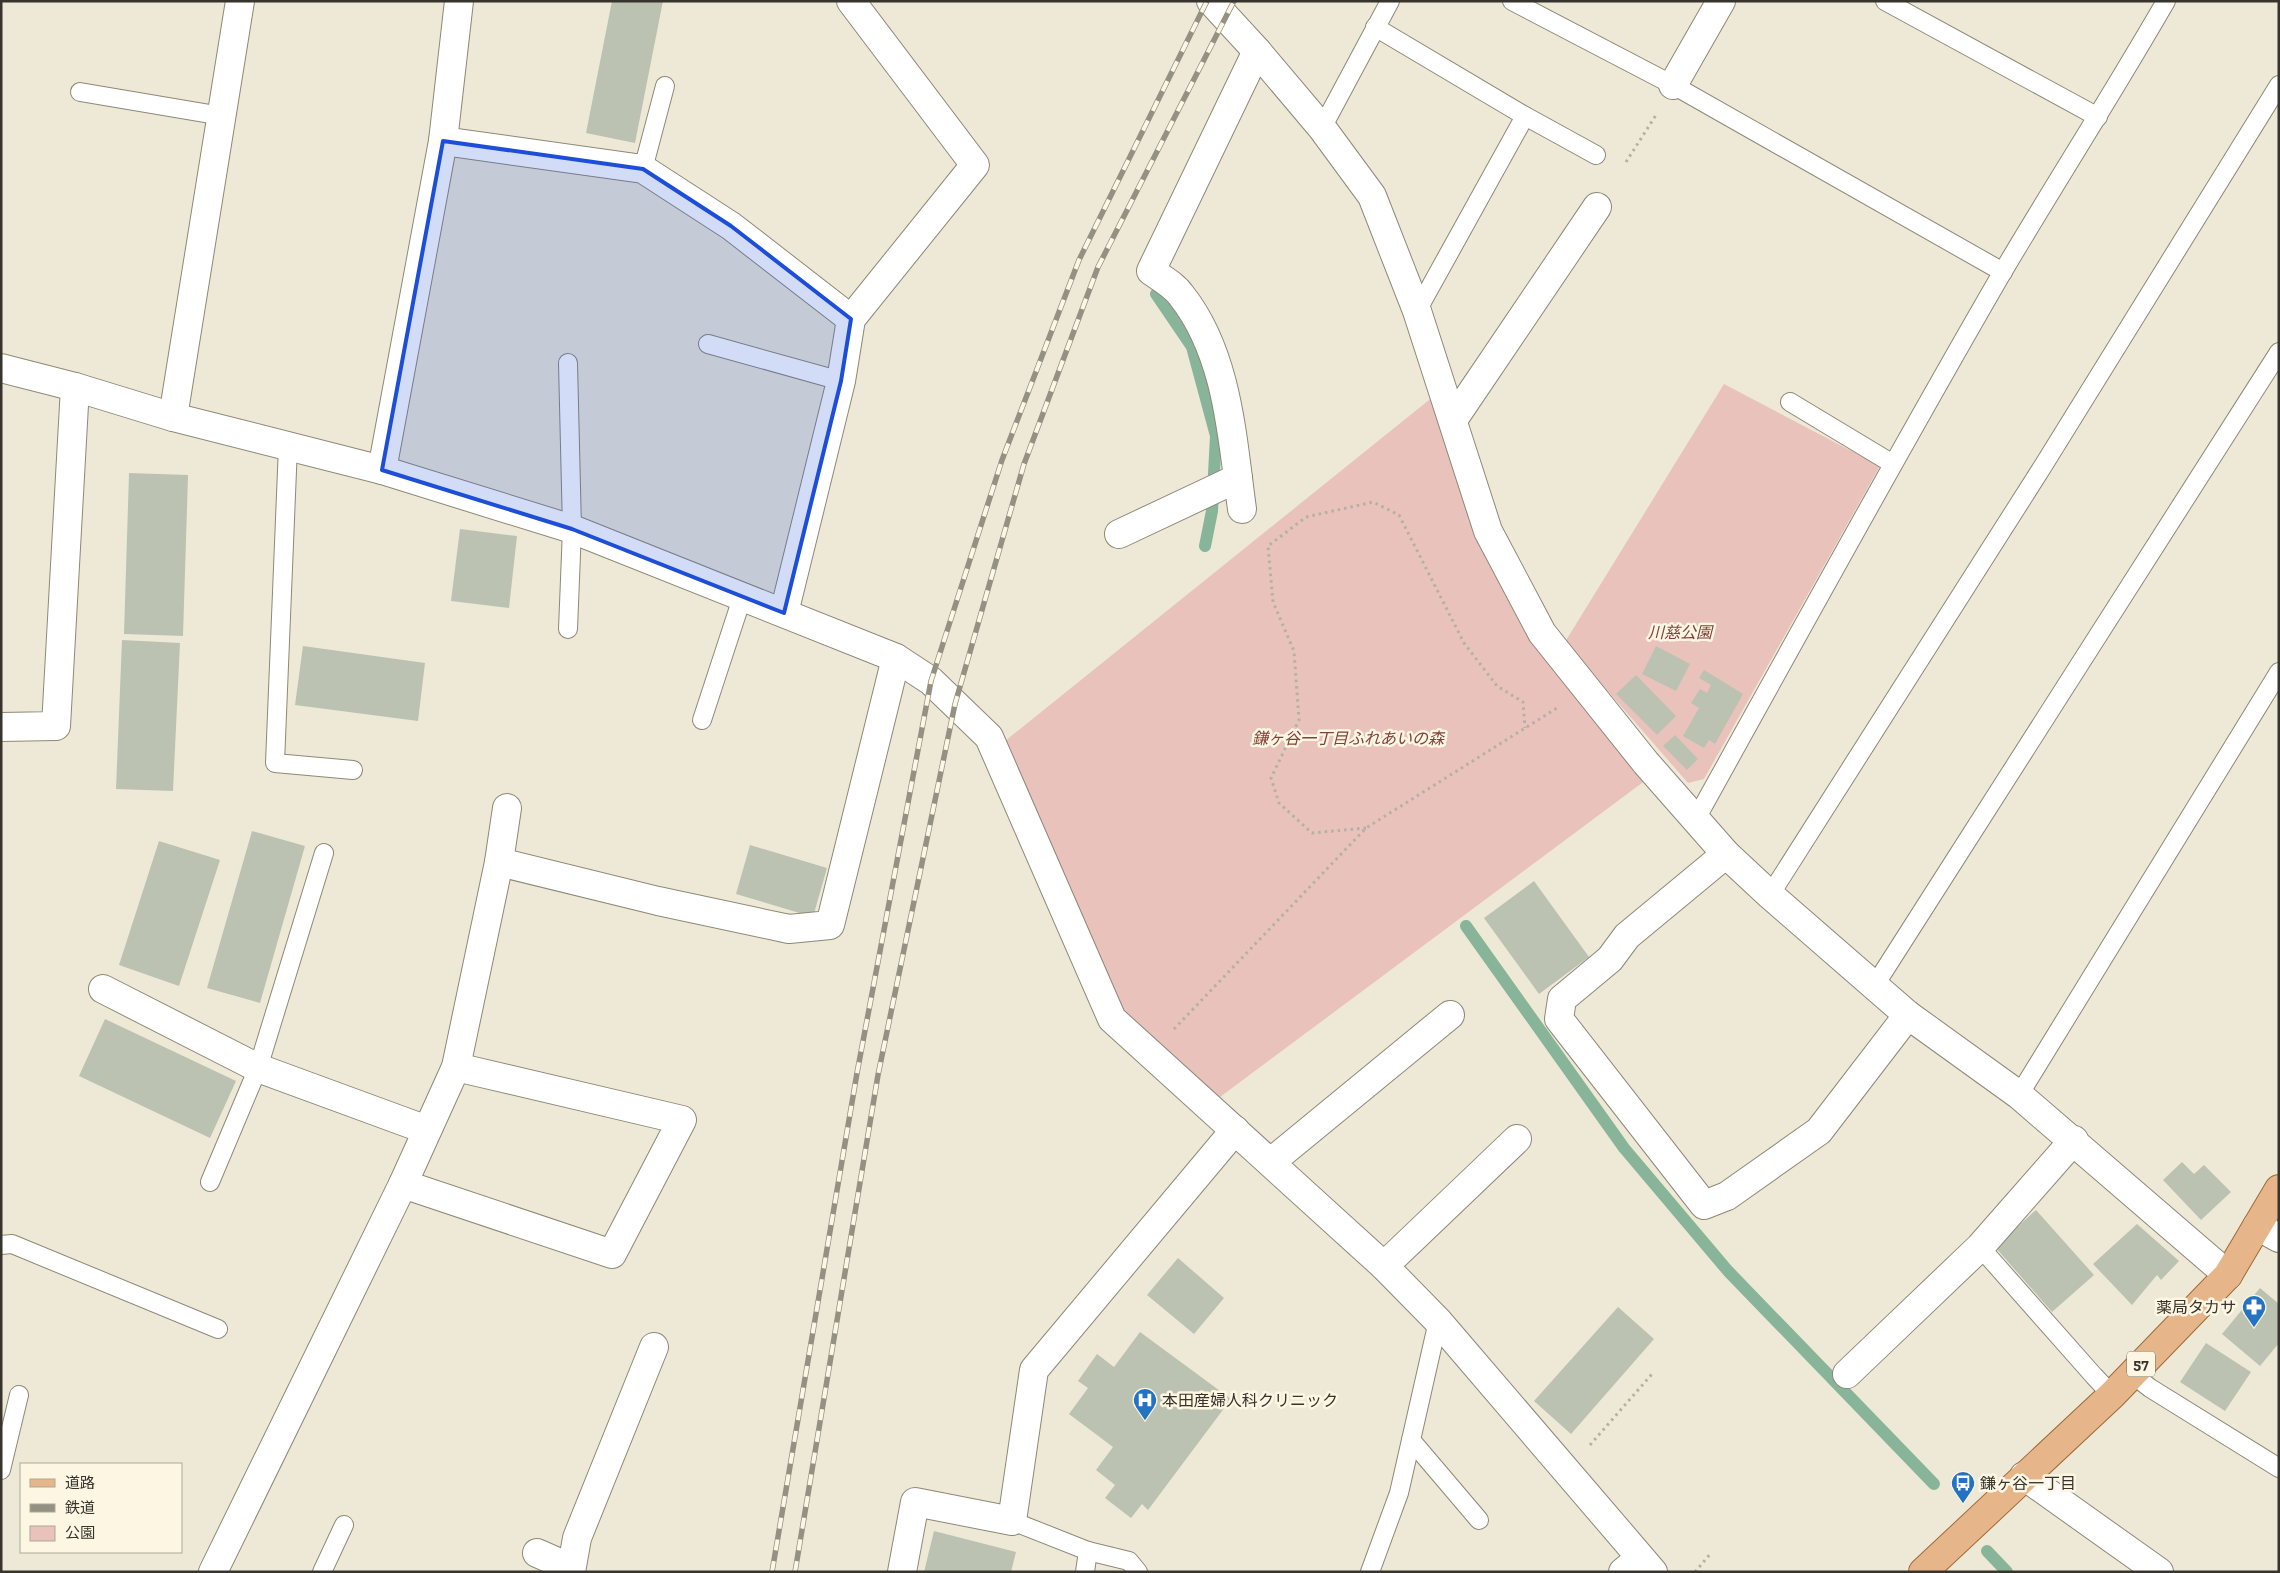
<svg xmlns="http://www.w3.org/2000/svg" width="2280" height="1573" font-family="'Zilla Slab','Noto Sans JP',serif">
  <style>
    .green { fill: #e9c2bc }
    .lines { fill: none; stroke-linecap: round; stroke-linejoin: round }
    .stream { stroke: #88b599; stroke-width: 12 }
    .building { fill: #bbc2b1 }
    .service-casing { stroke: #8e8877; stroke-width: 20 }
    .minor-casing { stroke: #8e8877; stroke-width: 30 }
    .primary-casing { stroke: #9e6937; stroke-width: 30 }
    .path { stroke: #b5b1a2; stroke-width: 3; stroke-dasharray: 2.5 4; stroke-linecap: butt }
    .service { stroke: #fff; stroke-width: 18 }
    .minor { stroke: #fff; stroke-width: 28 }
    .primary { stroke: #e6b68a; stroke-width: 28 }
    .rail-casing { stroke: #949183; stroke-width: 5.5 }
    .rail { stroke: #fcf6e3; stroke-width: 4; stroke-dasharray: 11; stroke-linecap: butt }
    .marked { fill: #1d4ed8; fill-opacity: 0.2; stroke: #1d4ed8; stroke-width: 4; stroke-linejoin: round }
    .labels { text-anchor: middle; stroke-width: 5; stroke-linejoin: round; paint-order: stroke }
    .shield { fill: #fcf6e3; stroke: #716e64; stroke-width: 1 }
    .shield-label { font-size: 15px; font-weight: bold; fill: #36342d }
    .park-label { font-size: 16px; font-style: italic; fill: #844139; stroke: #fcf6e3 }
    .poi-label { font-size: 16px; fill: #36342d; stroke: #fcf6e3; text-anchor: start }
  </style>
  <rect width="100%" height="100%" fill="#eee9d6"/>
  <g class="green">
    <path d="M1724 384 1880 466 1704 779 1688 783 1565 642Z"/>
    <path d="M1434 396 1467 502 1650 777 1216 1100 1125 1015 1077 914 1005 741Z"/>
  </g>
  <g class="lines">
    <g class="stream">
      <path d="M1156 294 1192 347 1216 436 1212 511 1205 546"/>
      <path d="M1466 926 1624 1148 1728 1271 1934 1484"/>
      <path d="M1987 1551 2007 1572"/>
    </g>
  </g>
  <g class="building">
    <path d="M612 1H663L635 143 586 133Z"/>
    <path d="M129 473 188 475 183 636 124 634Z"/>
    <path d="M460 529 517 536 509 608 451 601Z"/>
    <path d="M122 640 180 643 173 791 116 789Z"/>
    <path d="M303 646 425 663 418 721 295 705Z"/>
    <path d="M1656 646 1690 664 1676 691 1642 674Z"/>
    <path d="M1704 670 1743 694 1715 744 1709 740 1704 748 1683 736 1699 708 1691 703 1700 689 1707 693 1711 685 1699 678Z"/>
    <path d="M1636 675 1676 716 1657 735 1616 694Z"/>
    <path d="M1675 735 1698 759 1687 770 1663 746Z"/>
    <path d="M252 831 305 846 260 1003 207 988Z"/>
    <path d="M159 841 220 860 179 986 119 965Z"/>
    <path d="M750 845 827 868 813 917 736 894Z"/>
    <path d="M1534 881 1589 957 1539 994 1484 918Z"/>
    <path d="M105 1019 236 1081 210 1138 79 1076Z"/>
    <path d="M2182 1162 2194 1174 2204 1165 2231 1192 2201 1220 2163 1180Z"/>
    <path d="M2036 1210 2094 1275 2052 1312 1995 1247Z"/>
    <path d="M2137 1224 2179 1261 2161 1280 2157 1275 2132 1305 2093 1264Z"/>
    <path d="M1178 1258 1224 1298 1194 1334 1147 1295Z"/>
    <path d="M2260 1288 2279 1304V1343L2260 1366 2222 1334Z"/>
    <path d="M1618 1307 1654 1339 1571 1434 1534 1401Z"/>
    <path d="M1140 1332 1231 1399 1148 1510 1142 1504 1131 1518 1105 1498 1115 1485 1096 1470 1113 1447 1069 1414 1088 1388 1078 1381 1097 1354 1114 1367Z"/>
    <path d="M2206 1343 2251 1372 2225 1411 2180 1382Z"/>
    <path d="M934 1531 1016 1552 1011 1572H924Z"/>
  </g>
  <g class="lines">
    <g class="service-casing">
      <g id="service">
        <path d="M1512 1 1673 85 2003 272"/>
        <path d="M1885 1 2098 117"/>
        <path d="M1375 27 1525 116 1596 155"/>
        <path d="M80 92 222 116"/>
        <path d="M1322 128 1390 1"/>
        <path d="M643 169 665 86"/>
        <path d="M1417 311 1525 116"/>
        <path d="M708 344 841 381"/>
        <path d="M568 363 572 529 568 629"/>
        <path d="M1790 402 1893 464"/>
        <path d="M288 446 275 763 353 770"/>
        <path d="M702 720 742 598"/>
        <path d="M1696 819C1797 637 1897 454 2002 273 2056 182 2113 93 2166 1"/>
        <path d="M1770 895 2043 466 2279 85"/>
        <path d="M1875 985 2279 352"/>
        <path d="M2019 1095 2279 672"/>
        <path d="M210 1182 258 1068 324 853"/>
        <path d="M1 1245 12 1244 218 1329"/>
        <path d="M1980 1247 2094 1376 2112 1395"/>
        <path d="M2132 1374 2150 1388 2279 1468"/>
        <path d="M1411 1440 1479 1520"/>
        <path d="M1 1470 19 1395"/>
        <path d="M1012 1521 1088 1551 1129 1561 1138 1572"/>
        <path d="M322 1572 344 1525"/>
        <path d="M1085 1572 1088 1551"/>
        <path d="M1370 1572 1399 1493 1438 1321"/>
      </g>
    </g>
    <g class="minor-casing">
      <g id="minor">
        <path d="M1211 1 1257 51 1322 128 1372 196 1417 311 1488 531 1542 633 1646 763 1726 854 1770 895 1908 1015 2019 1095 2228 1275"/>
        <path d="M1673 85 1721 1"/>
        <path d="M443 141 643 169 731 226 851 319"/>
        <path d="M1 368 75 387 173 417 382 470 572 529 896 658 931 681 989 737 1112 1019 1384 1266 1438 1321 1653 1572"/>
        <path d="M173 417 240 1"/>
        <path d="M1453 420 1597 207"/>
        <path d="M382 470 443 141 459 1"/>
        <path d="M1242 509C1232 437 1228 354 1181 295 1174 285 1161 278 1151 271L1257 51"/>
        <path d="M1119 534 1238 478"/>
        <path d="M784 613 841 381 851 319 975 165 851 1"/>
        <path d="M1 727 56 726 75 387"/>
        <path d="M1726 854 1627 936 1610 959 1562 999 1559 1019 1704 1205 1727 1196 1819 1131 1908 1015"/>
        <path d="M499 862 658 901 789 929 830 925 896 658"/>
        <path d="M103 989 258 1068 427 1130"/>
        <path d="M1271 1162 1450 1015"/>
        <path d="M403 1184 612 1254 682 1120 456 1067"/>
        <path d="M2257 1226 2279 1238"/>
        <path d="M1384 1266 1517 1139"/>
        <path d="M1847 1374 1980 1247 2074 1140"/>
        <path d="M2024 1476 2159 1572"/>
        <path d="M537 1553 571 1568"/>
        <path d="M213 1572 403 1184 456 1067 499 862 507 808"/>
        <path d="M571 1572 577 1538 654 1347"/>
        <path d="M902 1572 915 1502 1012 1521 1034 1370 1235 1130"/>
        <path d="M1623 1572 1640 1558"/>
      </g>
    </g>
    <g class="primary-casing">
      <path id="primary" d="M1923 1572 2112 1395 2228 1275 2279 1189"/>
    </g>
    <g class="path">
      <path d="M1626 162 1656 115"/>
      <path d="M1366 828 1312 833 1279 803 1271 778 1299 720 1294 651 1273 602 1268 546 1306 517 1373 502 1399 515 1464 643 1497 686 1523 702 1525 728"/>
      <path d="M1174 1029 1366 828 1557 708"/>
      <path d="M1590 1445 1652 1374"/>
      <path d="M1695 1572 1711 1553"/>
    </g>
    <use href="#service" class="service"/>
    <use href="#minor" class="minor"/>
    <use href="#primary" class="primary"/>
    <g class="rail-casing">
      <g id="rail">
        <path d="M772 1572 857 1073 931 681 1002 460 1079 260 1207 1"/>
        <path d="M795 1572 878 1075 955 704 1024 464 1098 267 1234 1"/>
      </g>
    </g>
    <use href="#rail" class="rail"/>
  </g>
  <path class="marked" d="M443 141 643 169 731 226 851 319 841 381 784 613 572 529 382 470Z"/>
  <defs>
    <g id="pharmacy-pin" transform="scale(1.25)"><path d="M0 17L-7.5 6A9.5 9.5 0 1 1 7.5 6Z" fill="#2473c2" stroke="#fcf6e3"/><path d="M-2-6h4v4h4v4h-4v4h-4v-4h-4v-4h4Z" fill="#fff"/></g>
    <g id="hospital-pin" transform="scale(1.25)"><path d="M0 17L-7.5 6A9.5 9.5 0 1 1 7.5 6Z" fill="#2473c2" stroke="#fcf6e3"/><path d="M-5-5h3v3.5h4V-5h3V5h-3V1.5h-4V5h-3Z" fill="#fff"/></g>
    <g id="bus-pin" transform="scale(1.25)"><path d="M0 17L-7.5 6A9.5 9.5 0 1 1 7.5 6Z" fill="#2473c2" stroke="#fcf6e3"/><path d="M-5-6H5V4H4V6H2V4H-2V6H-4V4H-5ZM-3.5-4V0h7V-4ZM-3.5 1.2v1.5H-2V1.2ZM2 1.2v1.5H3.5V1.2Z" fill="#fff"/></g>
  </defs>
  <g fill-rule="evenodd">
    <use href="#pharmacy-pin" x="2254" y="1307"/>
    <use href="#hospital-pin" x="1145" y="1400"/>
    <use href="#bus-pin" x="1963" y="1483"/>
  </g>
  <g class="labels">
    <rect class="shield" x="2127" y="1351.5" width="28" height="25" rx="4"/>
    <g class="shield-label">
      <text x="2141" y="1369">57</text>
    </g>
    <g class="park-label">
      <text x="1680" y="638">川慈公園</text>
      <text x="1348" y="744">鎌ヶ谷一丁目ふれあいの森</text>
    </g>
    <g class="poi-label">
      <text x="2236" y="1313" text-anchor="end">薬局タカサ</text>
      <text x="1162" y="1406">本田産婦人科クリニック</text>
      <text x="1980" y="1489">鎌ヶ谷一丁目</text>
    </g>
  </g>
  <rect width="2280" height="1573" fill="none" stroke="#36342d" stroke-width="5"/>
  <rect x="20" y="1463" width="162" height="90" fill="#fcf6e3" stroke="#ada89a"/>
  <rect x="30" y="1479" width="25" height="8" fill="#e6b68a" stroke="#ada89a"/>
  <text x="65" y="1488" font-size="15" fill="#36342d">道路</text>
  <rect x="30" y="1504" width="25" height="8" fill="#949183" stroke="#ada89a"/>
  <text x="65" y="1513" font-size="15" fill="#36342d">鉄道</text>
  <rect x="30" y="1526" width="25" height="15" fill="#e9c2bc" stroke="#ada89a"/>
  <text x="65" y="1538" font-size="15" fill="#36342d">公園</text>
</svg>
